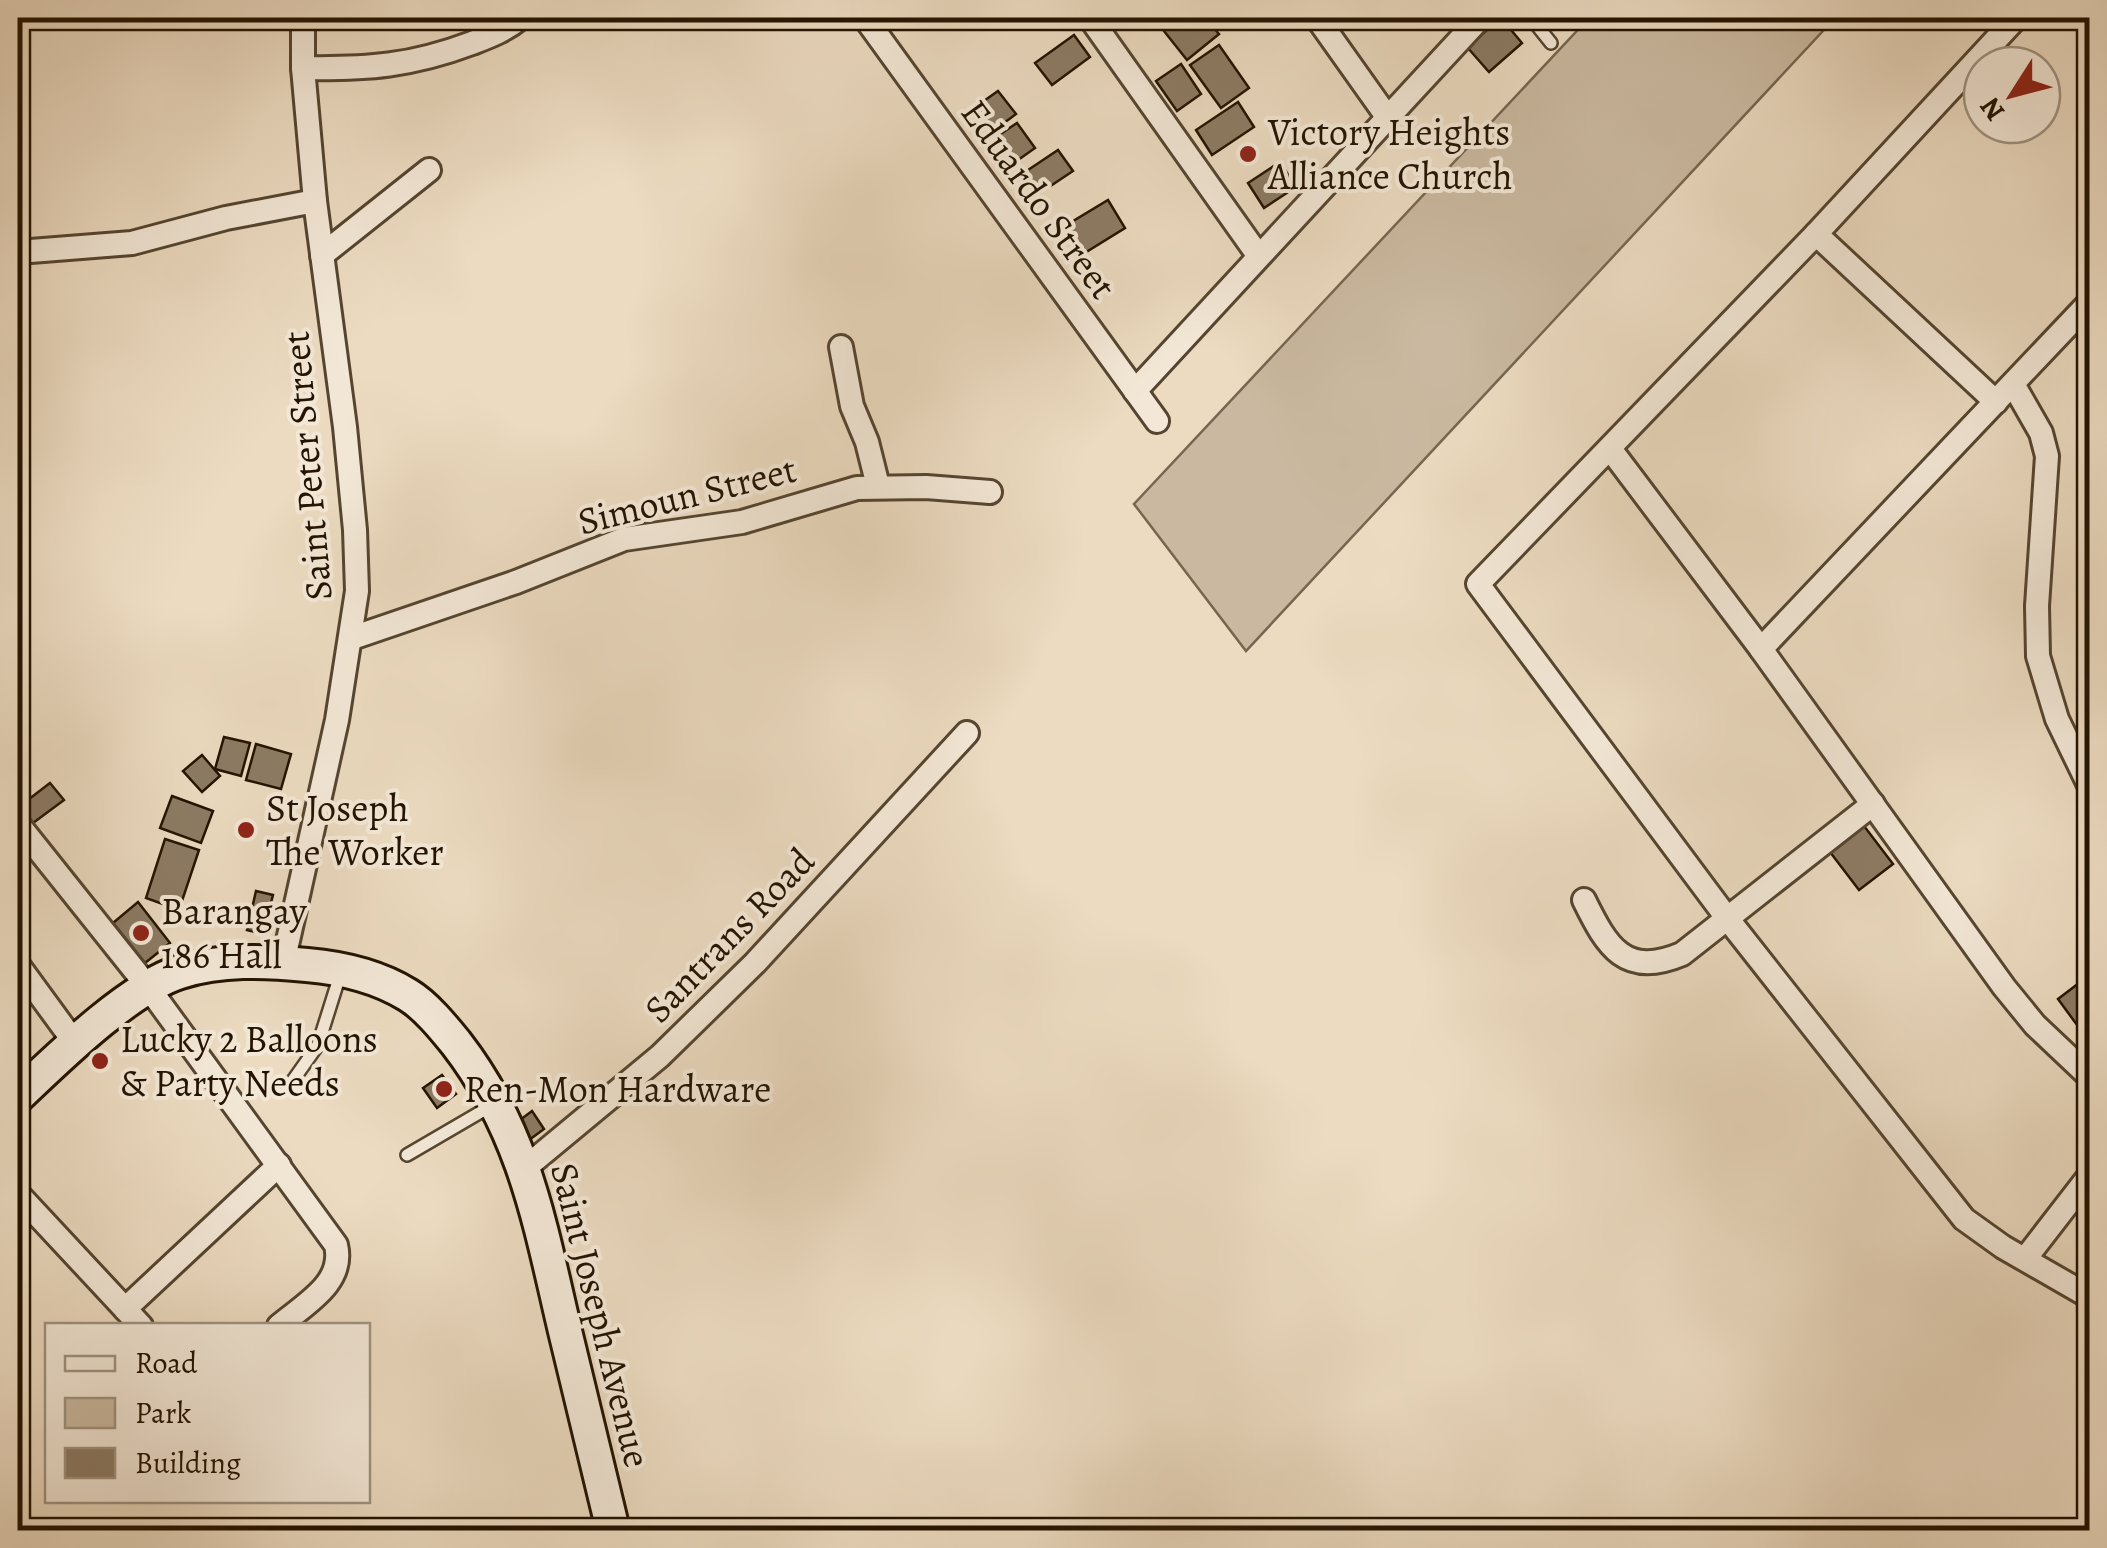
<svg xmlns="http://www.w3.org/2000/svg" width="2107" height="1548" font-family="Alegreya,serif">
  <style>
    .green { fill: #cab9a0; stroke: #766650; stroke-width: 2.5 }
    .building { fill: #8c7b64; stroke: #231300; stroke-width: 2.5 }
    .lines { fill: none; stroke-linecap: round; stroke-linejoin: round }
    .service-casing { stroke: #554530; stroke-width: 16 }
    .minor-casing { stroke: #554530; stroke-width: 28 }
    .secondary-casing { stroke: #231300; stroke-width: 38 }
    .service { stroke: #f3e8d7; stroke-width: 11 }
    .minor { stroke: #f3e8d7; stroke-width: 22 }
    .secondary { stroke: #f3e8d7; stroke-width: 32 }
    .poi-dot { fill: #8f2418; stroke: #f3e8d7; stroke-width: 4 }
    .labels { text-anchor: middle; stroke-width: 8; stroke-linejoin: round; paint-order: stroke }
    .poi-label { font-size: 38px; fill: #231300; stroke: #f3e8d7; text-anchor: start }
    .street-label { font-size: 38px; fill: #231300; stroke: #f3e8d7 }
  </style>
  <rect width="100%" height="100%" fill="#ecdbc1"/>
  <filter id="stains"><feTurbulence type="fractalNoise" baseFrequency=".002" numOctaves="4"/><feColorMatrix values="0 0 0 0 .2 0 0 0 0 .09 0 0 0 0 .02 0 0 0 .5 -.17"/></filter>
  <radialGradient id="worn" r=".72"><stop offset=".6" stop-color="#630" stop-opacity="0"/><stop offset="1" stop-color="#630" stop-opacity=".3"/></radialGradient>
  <path class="green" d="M1589 18H1835L1246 651 1134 504Z"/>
  <g class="building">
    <path d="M1160 18H1205L1219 34 1187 60 1156 21Z"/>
    <path d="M1501 18 1522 43 1489 72 1467 47Z"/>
    <path d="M1074 35 1090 57 1052 85 1035 63Z"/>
    <path d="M1219 45 1249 88 1221 108 1190 65Z"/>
    <path d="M1181 64 1201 94 1177 111 1156 81Z"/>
    <path d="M998 91 1016 114 992 132 974 108Z"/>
    <path d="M1238 102 1254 127 1212 155 1196 130Z"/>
    <path d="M1017 123 1035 148 1014 163 996 137Z"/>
    <path d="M1058 150 1073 171 1037 195 1022 174Z"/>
    <path d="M1280 162 1296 187 1264 208 1248 183Z"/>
    <path d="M1108 200 1125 228 1083 254 1065 226Z"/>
    <path d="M224 737 250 743 241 776 215 769Z"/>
    <path d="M256 744 291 754 281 789 246 780Z"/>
    <path d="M202 755 220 776 202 792 183 771Z"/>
    <path d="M50 783 64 800 33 823 20 806Z"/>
    <path d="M172 796 213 811 201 843 160 828Z"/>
    <path d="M1864 826 1893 864 1859 890 1830 852Z"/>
    <path d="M165 839 199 850 179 910 146 898Z"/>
    <path d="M256 891 273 895 263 934 247 930Z"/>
    <path d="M138 902 170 943 145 963 113 923Z"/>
    <path d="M2087 977 2090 1022 2080 1029 2058 999Z"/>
    <path d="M442 1075 456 1094 437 1108 423 1088Z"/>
    <path d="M532 1111 544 1129 525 1143 512 1126Z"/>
  </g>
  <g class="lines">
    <g class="service-casing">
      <g id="service">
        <path d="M1531 18 1551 43"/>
        <path d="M289 1086 318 1045 340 975"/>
        <path d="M407 1155 491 1106"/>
      </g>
    </g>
    <g class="minor-casing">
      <g id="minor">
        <path d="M865 18 1157 421"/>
        <path d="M1090 18 1258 255"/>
        <path d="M1317 18 1388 118"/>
        <path d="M2016 18 1816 234 1478 584 1727 918 1964 1219 2003 1247 2090 1297"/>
        <path d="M303 68C368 69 411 66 472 43 490 36 506 30 520 18"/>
        <path d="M1816 234 1996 402"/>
        <path d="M18 252 132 243 226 218 315 201"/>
        <path d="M322 255 429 170"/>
        <path d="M841 347 852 406 867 442 878 486"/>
        <path d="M2013 384 2041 433 2047 456 2037 606 2038 656 2057 719 2090 787"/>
        <path d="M1135 391 1480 18"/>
        <path d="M1611 450 1761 649 2004 987 2035 1025 2090 1077"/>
        <path d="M352 638 516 582 624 539 742 522 857 488 926 487 990 492"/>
        <path d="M1761 649 2090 302"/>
        <path d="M18 824 148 987 336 1245C345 1283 305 1304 279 1326"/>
        <path d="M1584 900C1607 947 1625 978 1682 954L1873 804"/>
        <path d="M283 963 337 720 357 591 355 530 345 427 315 201 303 68V18"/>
        <path d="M18 965 75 1043"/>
        <path d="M525 1168 660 1056 755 963 967 733"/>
        <path d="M18 1194 141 1326"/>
        <path d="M2025 1259 2090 1175"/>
        <path d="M125 1309 279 1165"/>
      </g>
    </g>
    <g class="secondary-casing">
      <path id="secondary" d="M18 1096C57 1059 129 988 180 972 222 959 264 961 307 965 342 968 379 977 408 995 426 1006 443 1027 456 1043 525 1132 540 1225 565 1331 581 1398 597 1464 613 1530"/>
    </g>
    <use href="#service" class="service"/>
    <use href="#minor" class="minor"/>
    <use href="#secondary" class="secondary"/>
  </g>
  <g class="poi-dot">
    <circle cx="1248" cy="154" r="10"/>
    <circle cx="246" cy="830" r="10"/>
    <circle cx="141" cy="933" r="10"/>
    <circle cx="100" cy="1061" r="10"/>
    <circle cx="444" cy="1089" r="10"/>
  </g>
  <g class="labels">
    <g class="poi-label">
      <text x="1268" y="145">Victory Heights<tspan x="1268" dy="44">Alliance Church</tspan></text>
      <text x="266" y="821">St Joseph<tspan x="266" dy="44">The Worker</tspan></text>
      <text x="161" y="924">Barangay<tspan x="161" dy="44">186 Hall</tspan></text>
      <text x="120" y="1052">Lucky 2 Balloons<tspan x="120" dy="44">&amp; Party Needs</tspan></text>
      <text x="464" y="1102">Ren-Mon Hardware</text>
    </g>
    <g class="street-label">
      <text transform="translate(1039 199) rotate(54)" y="13">Eduardo Street</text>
      <text transform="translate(307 466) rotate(-95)" y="13">Saint Peter Street</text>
      <text transform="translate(687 495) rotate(-14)" y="13">Simoun Street</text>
      <text transform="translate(729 935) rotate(-46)" y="13">Santrans Road</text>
      <text transform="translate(601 1315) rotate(76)" y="13">Saint Joseph Avenue</text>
    </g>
  </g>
  <rect width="2107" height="1548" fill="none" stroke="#ecdbc1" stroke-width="60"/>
  <rect x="20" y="20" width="2067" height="1508" fill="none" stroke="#231300" stroke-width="5"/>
  <rect x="30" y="30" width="2047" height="1488" fill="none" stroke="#231300" stroke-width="2.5"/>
  <rect x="45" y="1323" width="325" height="180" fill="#f3e8d7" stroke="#a09381" stroke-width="2.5"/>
  <rect x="65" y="1356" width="50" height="15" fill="#f3e8d7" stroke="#a09381" stroke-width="2.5"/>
  <text x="135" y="1373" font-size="30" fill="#231300">Road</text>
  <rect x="65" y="1398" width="50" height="30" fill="#cab9a0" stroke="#a09381" stroke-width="2.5"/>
  <text x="135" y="1423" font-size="30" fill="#231300">Park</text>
  <rect x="65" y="1448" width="50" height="30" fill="#8c7b64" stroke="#a09381" stroke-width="2.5"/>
  <text x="135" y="1473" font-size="30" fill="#231300">Building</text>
  <g transform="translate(2012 95) rotate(234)"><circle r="48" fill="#f3e8d7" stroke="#a09381" stroke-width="2.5"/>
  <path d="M0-8L18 38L0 25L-18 38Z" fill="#8f2418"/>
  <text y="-15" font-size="28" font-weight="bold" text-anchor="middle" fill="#231300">N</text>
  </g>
  <rect width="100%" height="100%" filter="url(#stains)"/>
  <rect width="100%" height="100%" fill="url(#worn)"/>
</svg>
